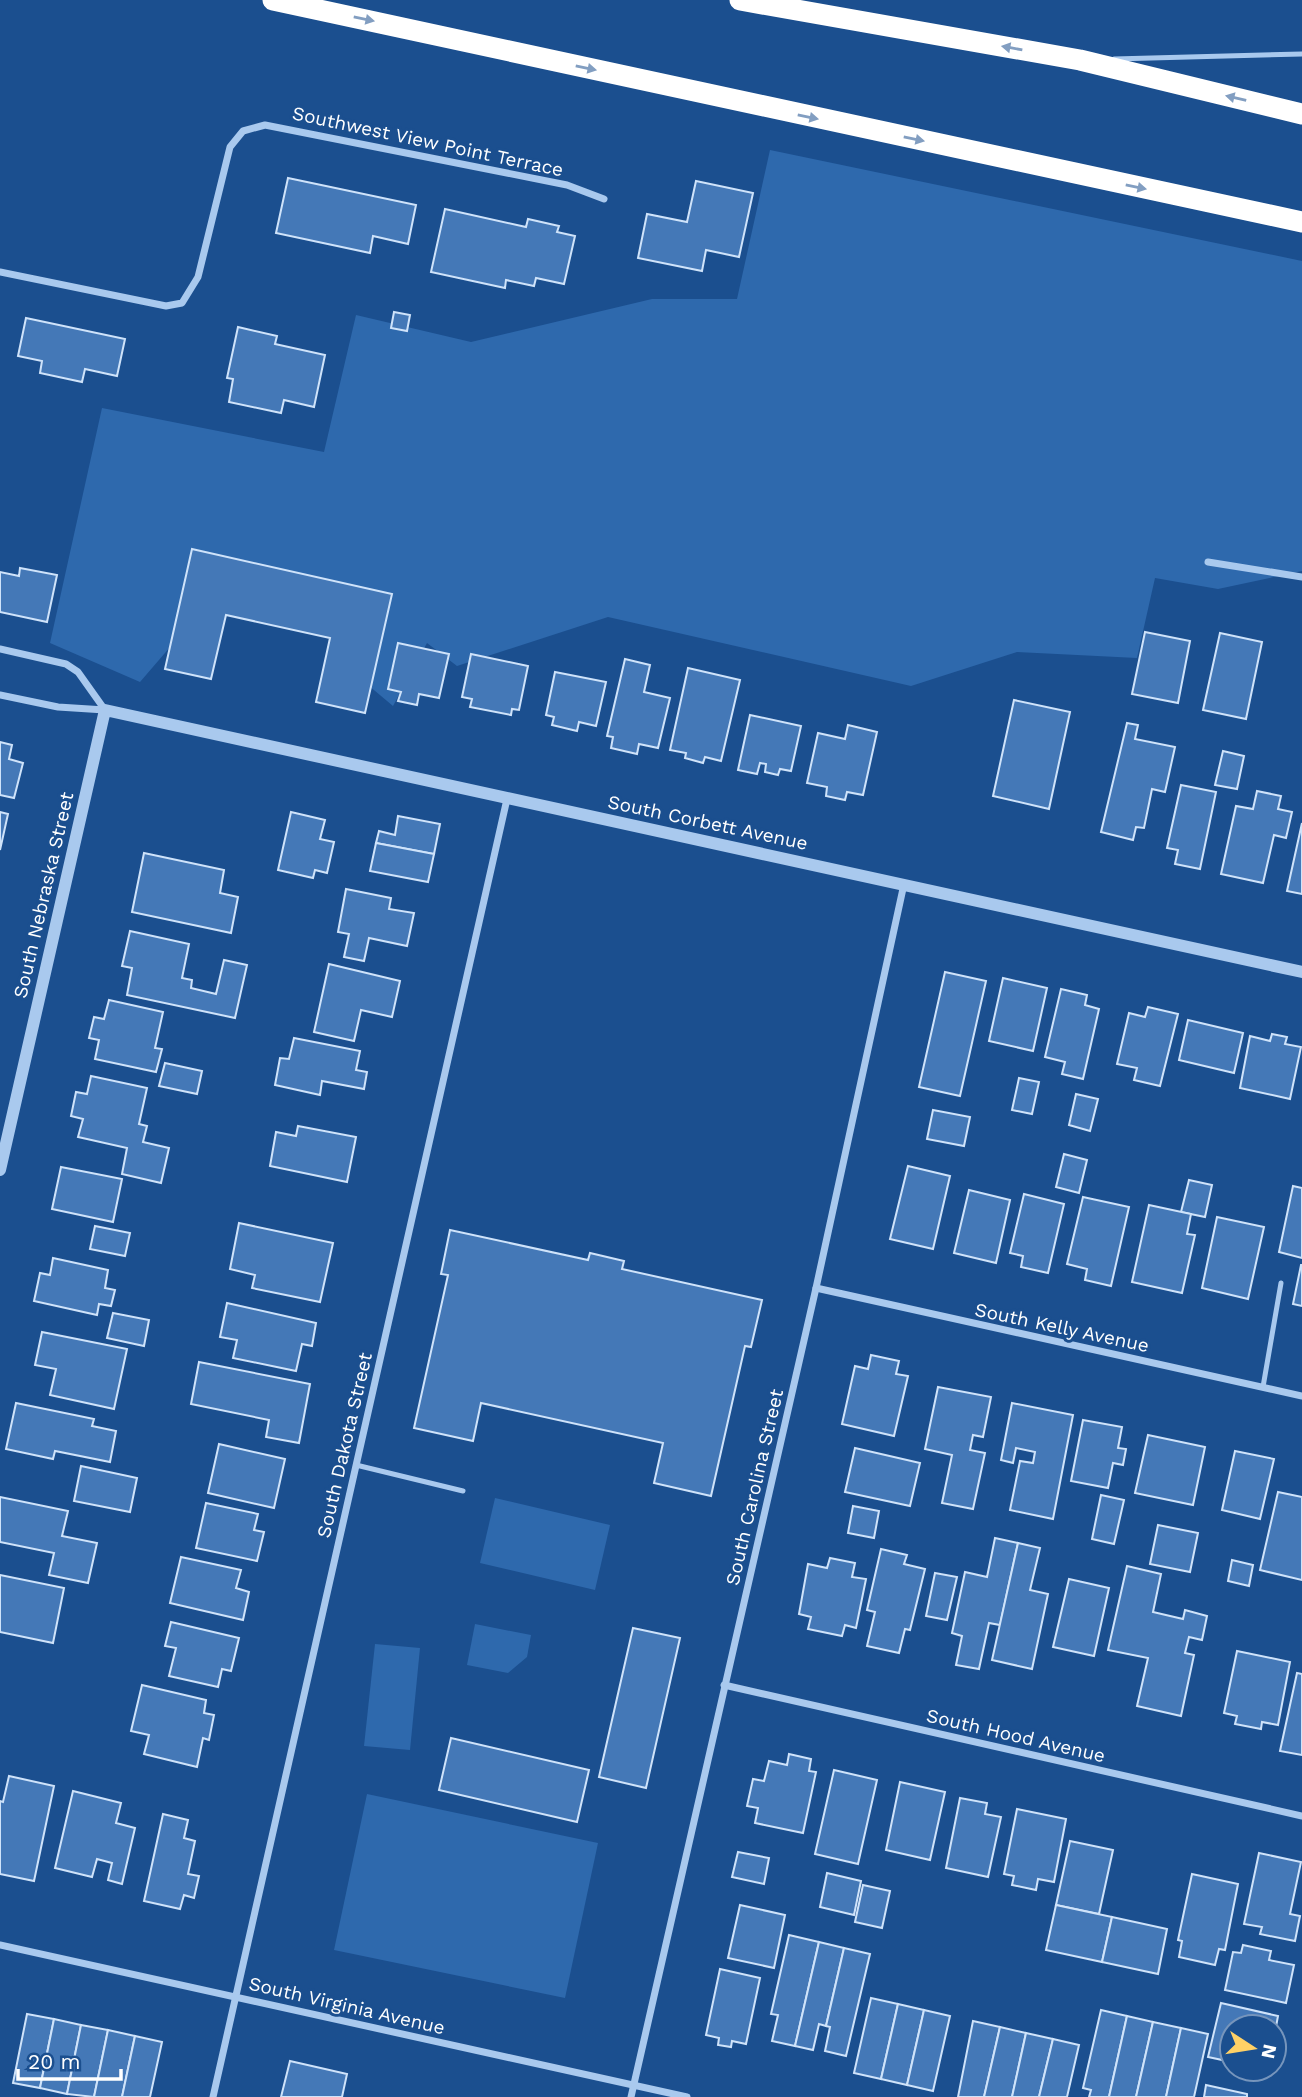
<svg xmlns="http://www.w3.org/2000/svg" width="1302" height="2097" font-family="'Work Sans',sans-serif">
  <style>
    .green { fill: #2e69ad }
    .building { fill: #4478b7; stroke: #cfe3fa; stroke-width: 2 }
    .lines { fill: none; stroke-linecap: round; stroke-linejoin: round }
    .service { stroke: #a9c9ee; stroke-width: 5 }
    .minor { stroke: #a9c9ee; stroke-width: 7 }
    .tertiary { stroke: #a9c9ee; stroke-width: 12 }
    .motorway { stroke: #fff; stroke-width: 21 }
    .oneway { fill: #829ec1 }
    .labels { text-anchor: middle; stroke-width: 6; stroke-linejoin: round; paint-order: stroke }
    .street-label { font-size: 19px; fill: #fff; stroke: #1b4f8f }
  </style>
  <rect width="100%" height="100%" fill="#1b4f8f"/>
  <g class="green">
    <path d="M770 150 1302 261V571L1218 589 1155 578 1137 658 1017 652 911 686 608 617 457 666 427 643 393 706 362 680 347 600 214 596 140 682 50 643 102 408 324 452 356 315 471 342 652 299H737Z"/>
    <path d="M495 1498 610 1525 595 1590 480 1563Z"/>
    <path d="M475 1624 531 1635 527 1657 508 1673 467 1665Z"/>
    <path d="M375 1644 420 1648 410 1750 364 1746Z"/>
    <path d="M367 1794 598 1843 565 1998 334 1950Z"/>
  </g>
  <g class="building">
    <path d="M288 178 416 205 408 244 373 236 370 253 276 233Z"/>
    <path d="M696 181 753 193 739 257 706 250 702 271 638 258 647 214 687 222Z"/>
    <path d="M445 209 526 227 528 219 559 226 557 232 575 236 564 284 536 278 534 286 506 280 505 288 431 272Z"/>
    <path d="M394 312 410 315 407 331 391 328Z"/>
    <path d="M26 318 125 339 117 376 85 369 82 382 40 373 42 361 18 356Z"/>
    <path d="M238 327 277 336 275 344 325 355 314 407 284 400 281 413 229 402 233 379 227 378Z"/>
    <path d="M192 549 392 594 365 713 316 702 330 638 226 615 211 679 165 669Z"/>
    <path d="M20 568 57 575 47 622 0 612V572L19 576Z"/>
    <path d="M1145 632 1190 641 1178 703 1132 694Z"/>
    <path d="M1220 633 1262 642 1246 719 1203 710Z"/>
    <path d="M398 643 449 654 439 698 419 694 417 705 398 701 401 692 388 689Z"/>
    <path d="M471 654 528 666 519 710 512 709 511 715 470 707 472 699 462 697Z"/>
    <path d="M625 659 650 665 644 692 670 698 658 748 639 744 637 754 611 748 613 737 607 736Z"/>
    <path d="M688 668 740 680 721 761 705 757 703 763 685 758 686 753 670 750Z"/>
    <path d="M555 672 606 682 596 726 579 722 577 731 552 725 554 717 546 715Z"/>
    <path d="M1014 700 1070 712 1049 809 993 796Z"/>
    <path d="M750 715 801 726 791 771 780 769 778 775 765 772 766 764 760 763 757 774 738 770Z"/>
    <path d="M1127 723 1138 725 1135 739 1175 747 1165 792 1152 789 1144 828 1136 827 1133 840 1101 832Z"/>
    <path d="M848 725 877 732 863 795 847 792 845 800 826 796 827 787 807 783 818 733 845 739Z"/>
    <path d="M0 742 12 745 9 759 23 763 14 798 0 795Z"/>
    <path d="M1223 751 1244 756 1237 789 1215 785Z"/>
    <path d="M1181 785 1216 792 1200 869 1175 864 1178 850 1167 848Z"/>
    <path d="M1257 791 1281 796 1278 809 1292 812 1286 838 1274 835 1263 883 1221 874 1236 806 1253 809Z"/>
    <path d="M0 812 8 814 0 850Z"/>
    <path d="M291 812 325 820 320 839 334 842 327 873 315 870 313 878 278 870Z"/>
    <path d="M398 816 440 824 434 854 376 843 379 831 395 835Z"/>
    <path d="M1302 823V894L1287 891Z"/>
    <path d="M376 843 434 854 428 882 370 871Z"/>
    <path d="M144 853 224 870 220 893 238 897 231 933 132 912Z"/>
    <path d="M346 889 391 898 389 909 414 913 407 946 369 938 364 961 344 957 349 934 338 932Z"/>
    <path d="M130 931 189 944 182 978 192 980 191 988 216 994 224 960 247 965 235 1018 127 995 132 968 122 966Z"/>
    <path d="M329 964 400 981 392 1017 361 1010 354 1041 314 1032Z"/>
    <path d="M945 972 986 981 960 1096 919 1087Z"/>
    <path d="M1003 978 1047 988 1033 1051 989 1041Z"/>
    <path d="M1061 989 1087 995 1085 1005 1099 1009 1083 1079 1062 1074 1065 1062 1045 1057Z"/>
    <path d="M109 1000 163 1012 155 1048 162 1049 156 1072 95 1059 99 1040 89 1038 94 1017 104 1019Z"/>
    <path d="M1148 1007 1178 1014 1160 1086 1134 1080 1137 1068 1117 1064 1129 1013 1145 1017Z"/>
    <path d="M1188 1020 1243 1033 1234 1073 1179 1060Z"/>
    <path d="M1272 1034 1287 1037 1285 1044 1301 1047 1290 1099 1240 1088 1250 1036 1270 1041Z"/>
    <path d="M294 1038 360 1051 356 1070 367 1072 364 1089 322 1081 320 1095 275 1085 280 1058 289 1059Z"/>
    <path d="M165 1063 202 1071 197 1094 159 1086Z"/>
    <path d="M91 1076 147 1088 139 1124 147 1126 143 1142 169 1148 161 1183 122 1174 127 1148 78 1137 83 1119 71 1116 76 1092 87 1094Z"/>
    <path d="M1019 1078 1039 1082 1032 1114 1012 1110Z"/>
    <path d="M1076 1094 1098 1099 1090 1131 1069 1125Z"/>
    <path d="M933 1110 970 1117 964 1146 927 1139Z"/>
    <path d="M298 1126 356 1137 347 1182 270 1166 276 1132 296 1136Z"/>
    <path d="M1064 1154 1087 1160 1079 1193 1056 1187Z"/>
    <path d="M908 1166 950 1176 933 1249 890 1239Z"/>
    <path d="M61 1167 122 1179 113 1222 52 1209Z"/>
    <path d="M1189 1180 1212 1185 1205 1217 1181 1212Z"/>
    <path d="M1293 1186 1302 1188V1258L1279 1252Z"/>
    <path d="M969 1190 1010 1200 996 1263 954 1253Z"/>
    <path d="M1024 1194 1064 1204 1048 1273 1021 1267 1023 1256 1010 1253Z"/>
    <path d="M1083 1197 1129 1207 1111 1286 1085 1280 1087 1269 1067 1264Z"/>
    <path d="M1149 1205 1191 1214 1187 1234 1195 1235 1182 1293 1132 1282Z"/>
    <path d="M1217 1217 1264 1227 1248 1299 1202 1288Z"/>
    <path d="M239 1223 333 1243 320 1302 252 1288 255 1275 230 1269Z"/>
    <path d="M95 1226 130 1233 125 1256 90 1249Z"/>
    <path d="M450 1230 588 1260 590 1253 624 1261 622 1269 762 1300 751 1347 745 1346 711 1496 654 1483 663 1443 481 1403 473 1441 414 1428 448 1275 441 1274Z"/>
    <path d="M53 1258 108 1270 105 1288 115 1290 111 1306 99 1304 97 1315 34 1301 40 1273 50 1275Z"/>
    <path d="M1301 1265H1302V1306L1293 1304Z"/>
    <path d="M227 1303 316 1323 312 1346 302 1344 296 1371 233 1358 237 1340 220 1337Z"/>
    <path d="M113 1313 149 1320 144 1346 107 1338Z"/>
    <path d="M42 1332 127 1349 114 1409 50 1395 56 1369 35 1365Z"/>
    <path d="M871 1355 899 1361 896 1374 908 1376 894 1436 842 1424 855 1366 868 1369Z"/>
    <path d="M199 1362 310 1384 299 1443 266 1437 269 1420 191 1404Z"/>
    <path d="M938 1387 991 1397 983 1437 973 1435 970 1450 985 1453 973 1509 942 1503 952 1455 925 1449Z"/>
    <path d="M16 1403 94 1419 92 1426 116 1431 110 1462 55 1451 53 1459 6 1449Z"/>
    <path d="M1012 1403 1073 1415 1053 1519 1010 1510 1020 1461 1033 1463 1035 1452 1016 1448 1013 1463 1001 1460Z"/>
    <path d="M1083 1420 1122 1427 1118 1448 1126 1449 1123 1465 1113 1463 1108 1488 1071 1481Z"/>
    <path d="M1148 1435 1205 1447 1193 1505 1135 1493Z"/>
    <path d="M219 1444 285 1459 274 1508 208 1493Z"/>
    <path d="M855 1448 920 1463 910 1506 845 1492Z"/>
    <path d="M1235 1451 1274 1459 1260 1519 1222 1510Z"/>
    <path d="M81 1466 137 1478 130 1512 74 1501Z"/>
    <path d="M1278 1492 1302 1497V1580L1260 1570Z"/>
    <path d="M1101 1495 1124 1500 1114 1544 1092 1539Z"/>
    <path d="M0 1497 68 1511 62 1536 97 1543 88 1583 49 1575 54 1553 0 1542Z"/>
    <path d="M206 1503 258 1514 254 1530 264 1532 257 1561 196 1548Z"/>
    <path d="M853 1506 879 1511 874 1538 848 1533Z"/>
    <path d="M1158 1525 1198 1533 1190 1572 1150 1564Z"/>
    <path d="M995 1538 1018 1543 1000 1625 989 1623 979 1669 956 1665 962 1636 952 1633 965 1572 987 1577Z"/>
    <path d="M1018 1543 1040 1548 1030 1590 1048 1594 1032 1669 992 1660Z"/>
    <path d="M881 1549 907 1555 904 1564 925 1569 910 1630 905 1629 899 1653 867 1646 875 1612 867 1610Z"/>
    <path d="M181 1557 241 1570 236 1588 249 1592 243 1620 170 1603Z"/>
    <path d="M830 1558 855 1563 852 1577 866 1579 856 1628 845 1625 842 1636 808 1629 811 1617 799 1614 808 1564 827 1568Z"/>
    <path d="M1232 1560 1253 1565 1249 1586 1228 1581Z"/>
    <path d="M1127 1566 1161 1574 1153 1612 1183 1619 1185 1610 1207 1616 1202 1640 1189 1637 1185 1653 1194 1655 1181 1716 1137 1706 1148 1658 1108 1650Z"/>
    <path d="M935 1573 957 1577 947 1620 926 1616Z"/>
    <path d="M0 1575 64 1588 53 1643 0 1632Z"/>
    <path d="M1069 1579 1109 1588 1094 1656 1053 1647Z"/>
    <path d="M171 1622 239 1638 231 1671 222 1669 218 1687 169 1676 176 1648 165 1646Z"/>
    <path d="M633 1628 680 1638 646 1788 599 1777Z"/>
    <path d="M1237 1651 1290 1662 1278 1725 1262 1722 1261 1729 1235 1724 1237 1716 1224 1713Z"/>
    <path d="M1297 1673 1302 1674V1755L1280 1751Z"/>
    <path d="M142 1685 206 1700 204 1713 214 1715 209 1740 203 1738 197 1767 144 1754 149 1735 131 1731Z"/>
    <path d="M451 1738 589 1770 577 1822 439 1790Z"/>
    <path d="M789 1754 811 1759 809 1771 816 1772 803 1833 755 1823 758 1808 747 1806 753 1779 764 1781 769 1761 787 1765Z"/>
    <path d="M834 1770 877 1780 858 1864 815 1854Z"/>
    <path d="M9 1776 54 1786 34 1881 0 1874V1801L3 1802Z"/>
    <path d="M900 1782 945 1792 930 1860 886 1850Z"/>
    <path d="M73 1791 121 1803 116 1823 135 1828 122 1884 108 1880 112 1863 97 1859 92 1877 55 1868Z"/>
    <path d="M960 1798 987 1803 985 1814 1001 1817 988 1877 946 1868Z"/>
    <path d="M1017 1809 1066 1819 1054 1882 1038 1879 1036 1890 1012 1885 1014 1876 1004 1874Z"/>
    <path d="M163 1814 188 1820 184 1838 195 1841 188 1874 199 1876 194 1898 184 1895 180 1909 144 1901Z"/>
    <path d="M1070 1841 1113 1850 1099 1914 1056 1905Z"/>
    <path d="M738 1852 769 1858 764 1884 732 1877Z"/>
    <path d="M1259 1853 1301 1862 1290 1914 1300 1916 1295 1941 1260 1934 1262 1927 1244 1924Z"/>
    <path d="M827 1873 861 1881 854 1915 820 1907Z"/>
    <path d="M1192 1874 1238 1884 1225 1950 1219 1949 1215 1965 1179 1957 1182 1941 1178 1940Z"/>
    <path d="M863 1885 890 1891 882 1928 855 1922Z"/>
    <path d="M740 1905 785 1915 774 1968 728 1958Z"/>
    <path d="M1056 1905 1112 1917 1102 1962 1046 1950Z"/>
    <path d="M1112 1917 1167 1929 1158 1974 1102 1962Z"/>
    <path d="M789 1935 819 1942 795 2046 772 2041 778 2015 771 2014Z"/>
    <path d="M819 1942 844 1948 826 2026 819 2024 813 2050 795 2046Z"/>
    <path d="M1243 1945 1271 1951 1269 1960 1294 1965 1286 2003 1225 1990 1233 1952 1241 1953Z"/>
    <path d="M844 1948 870 1954 846 2056 825 2051 830 2027 826 2026Z"/>
    <path d="M720 1969 760 1978 746 2044 732 2041 731 2047 718 2045 719 2038 706 2035Z"/>
    <path d="M871 1998 898 2004 881 2079 854 2073Z"/>
    <path d="M1221 2003 1278 2016 1275 2032 1282 2033 1277 2059H1274V2027H1232V2049L1227 2061 1208 2057Z"/>
    <path d="M898 2004 924 2010 907 2085 881 2079Z"/>
    <path d="M924 2010 950 2016 933 2091 907 2085Z"/>
    <path d="M1101 2010 1127 2016 1109 2097H1089L1091 2090 1083 2088Z"/>
    <path d="M27 2014 54 2019 40 2088 13 2083Z"/>
    <path d="M1127 2016 1153 2022 1136 2097H1109Z"/>
    <path d="M54 2019 81 2025 67 2094 40 2088Z"/>
    <path d="M973 2021 1000 2027 984 2097H958Z"/>
    <path d="M1153 2022 1181 2028 1166 2097H1136Z"/>
    <path d="M81 2025 108 2030 94 2097 67 2094Z"/>
    <path d="M1000 2027 1026 2033 1012 2097H984Z"/>
    <path d="M1181 2028 1208 2034 1194 2097H1166Z"/>
    <path d="M108 2030 135 2036 122 2097H94Z"/>
    <path d="M1026 2033 1053 2039 1039 2097H1012Z"/>
    <path d="M135 2036 162 2042 150 2097H122Z"/>
    <path d="M1053 2039 1079 2045 1067 2097H1039Z"/>
    <path d="M290 2061 347 2074 342 2097H281Z"/>
    <path d="M1206 2085 1247 2094V2097H1204Z"/>
  </g>
  <g class="lines">
    <g class="service">
      <path d="M1114 59 1302 54"/>
      <path d="M1263 1387 1281 1283"/>
      <path d="M356 1465 463 1491"/>
    </g>
    <g class="minor">
      <path d="M0 272 166 306 182 303 198 277 230 147 243 131 265 125 567 185 604 199"/>
      <path d="M1208 562 1302 577"/>
      <path d="M0 649 66 664 78 672 105 710"/>
      <path d="M0 695 58 707 105 710"/>
      <path d="M816 1288 1302 1396"/>
      <path d="M724 1685 1302 1816"/>
      <path d="M0 1945 687 2097"/>
      <path d="M213 2097 507 799"/>
      <path d="M631 2097 816 1288 904 884"/>
    </g>
    <path class="tertiary" d="M0 1170 105 710 1302 972"/>
    <g class="motorway">
      <path d="M273 0 1302 222"/>
      <path d="M740 0 1080 60 1302 114"/>
    </g>
  </g>
  <defs><path id="oneway-solid" d="M-6-.8H1V-3.2L6.5 0L1 3.2V.8H-6Z" transform="scale(1.75)"/></defs>
  <g class="oneway">
    <use href="#oneway-solid" transform="translate(364 19) rotate(12)"/>
    <use href="#oneway-solid" transform="translate(1012 48) rotate(-170)"/>
    <use href="#oneway-solid" transform="translate(586 68) rotate(12)"/>
    <use href="#oneway-solid" transform="translate(1236 98) rotate(-167)"/>
    <use href="#oneway-solid" transform="translate(808 117) rotate(12)"/>
    <use href="#oneway-solid" transform="translate(914 139) rotate(12)"/>
    <use href="#oneway-solid" transform="translate(1136 187) rotate(12)"/>
  </g>
  <g class="labels">
    <g class="street-label">
      <text transform="translate(428 141) rotate(12)" y="7">Southwest View Point Terrace</text>
      <text transform="translate(708 822) rotate(12)" y="7">South Corbett Avenue</text>
      <text transform="translate(43 895) rotate(-77)" y="7">South Nebraska Street</text>
      <text transform="translate(1062 1327) rotate(12)" y="7">South Kelly Avenue</text>
      <text transform="translate(344 1445) rotate(-77)" y="7">South Dakota Street</text>
      <text transform="translate(754 1487) rotate(-77)" y="7">South Carolina Street</text>
      <text transform="translate(1016 1735) rotate(13)" y="7">South Hood Avenue</text>
      <text transform="translate(347 2005) rotate(13)" y="7">South Virginia Avenue</text>
    </g>
  </g>
  <g transform="translate(1253 2048) rotate(102)"><circle r="33" fill="#1b4f8f" stroke="#7695bc" stroke-width="2"/>
  <path d="M0-5L12 26L0 18L-12 26Z" fill="#ffd166"/>
  <text y="-10" font-size="19" font-weight="bold" text-anchor="middle" fill="#ffffff">N</text>
  </g>
  <path d="M18 2069v10h103v-10" fill="none" stroke="#ffffff" stroke-width="3.5"/>
  <text x="28" y="2069" font-size="21" fill="#ffffff" stroke="#1b4f8f" stroke-width="5" paint-order="stroke">20 m</text>
</svg>
